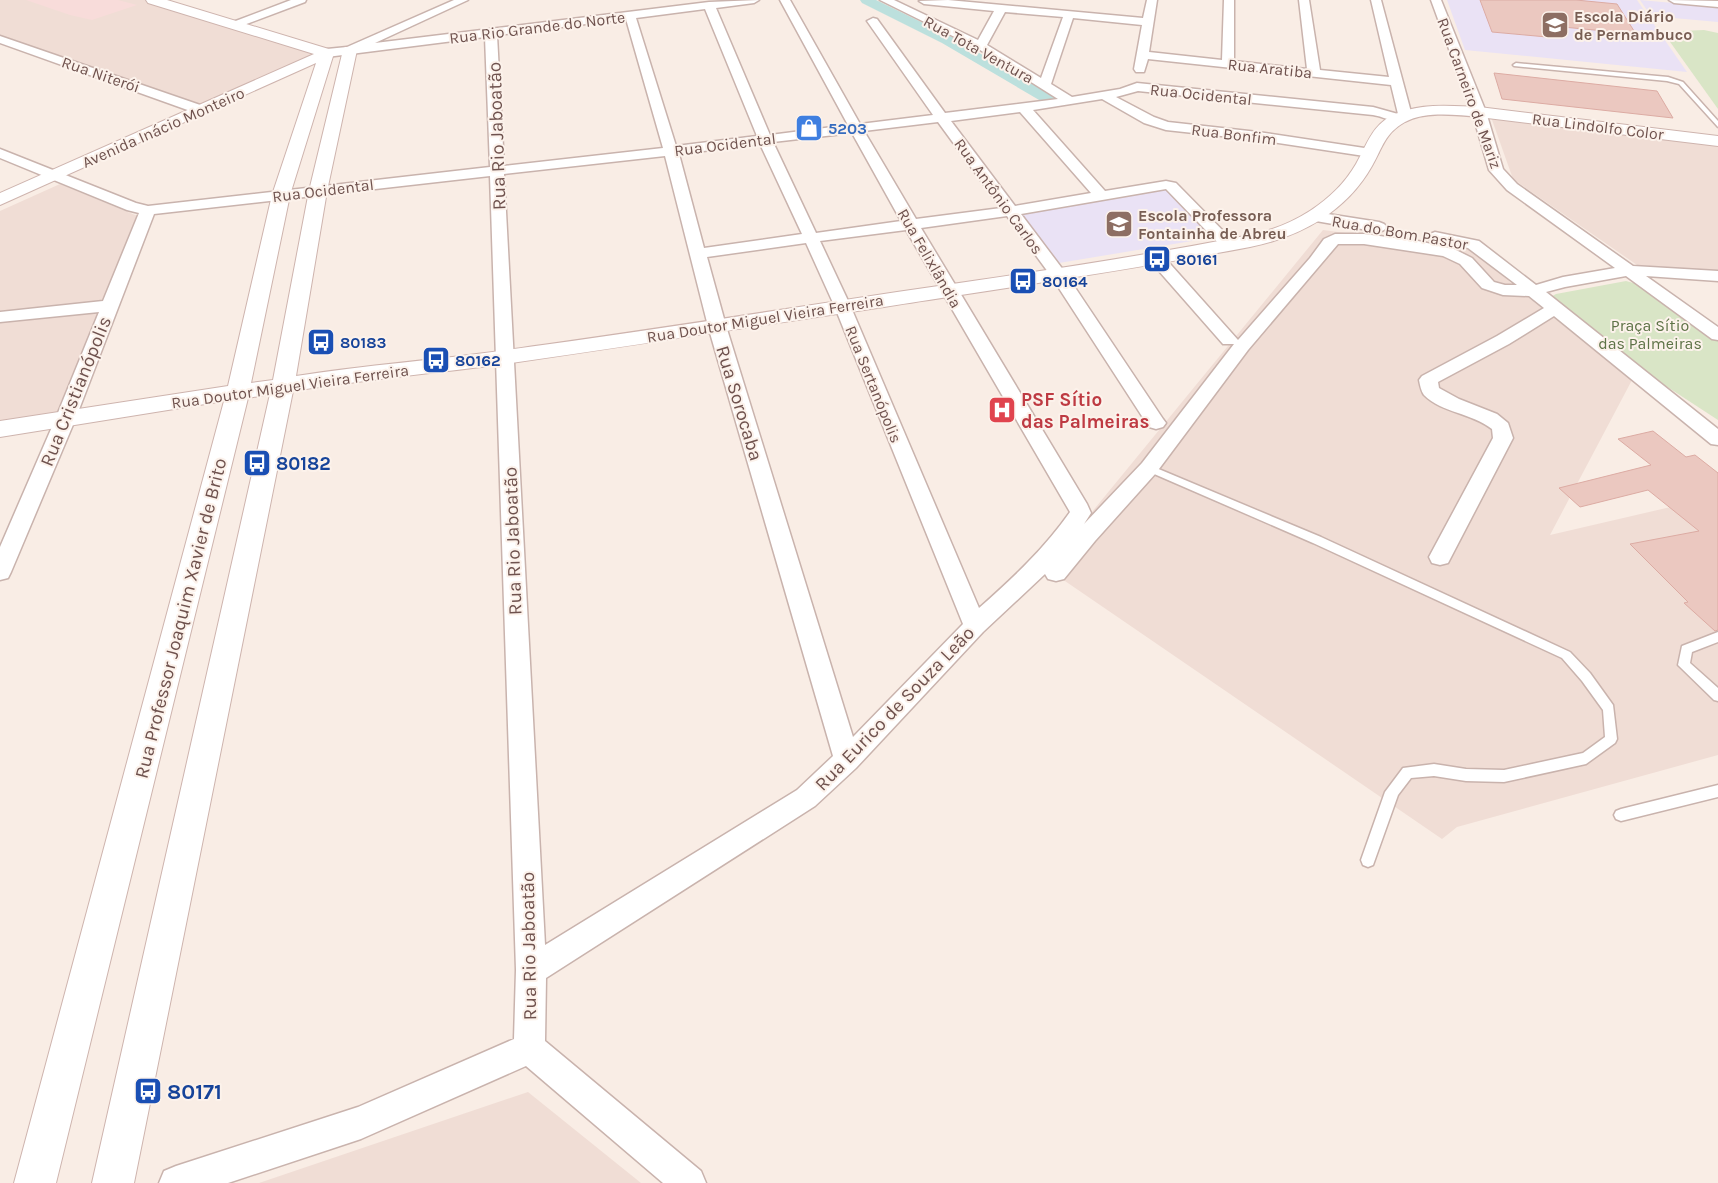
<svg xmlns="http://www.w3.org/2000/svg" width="1718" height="1183" font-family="Karla,sans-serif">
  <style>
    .residential { fill: #f0ddd5 }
    .commercial { fill: #f8dcda }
    .education { fill: #eae2f5 }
    .green { fill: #d9e5c6 }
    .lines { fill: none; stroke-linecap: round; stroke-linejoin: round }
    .canal { fill: #bce0dd; fill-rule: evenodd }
    .building { fill: #ebc8c0; stroke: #dcaba3 }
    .lane-casing { stroke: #c9b3ad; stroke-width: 3 }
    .street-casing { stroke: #c9b3ad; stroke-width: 3 }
    .secondary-casing { stroke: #ceb4ae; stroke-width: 2 }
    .lane { fill: #fff; fill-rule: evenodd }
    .street { fill: #fff; fill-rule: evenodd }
    .secondary { fill: #fff; fill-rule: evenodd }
    .labels { text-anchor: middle; stroke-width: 4; stroke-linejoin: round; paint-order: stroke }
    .far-education-label { font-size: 16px; font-weight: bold; fill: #785e54; stroke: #fcf2eb; text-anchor: start }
    .far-street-label { font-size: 16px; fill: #6f524e; stroke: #fcf2eb }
    .far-shop-label { font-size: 16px; font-weight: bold; fill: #366cbe; stroke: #fcf2eb; text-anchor: start }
    .far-transit-label { font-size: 16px; font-weight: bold; fill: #164399; stroke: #fcf2eb; text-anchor: start }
    .far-park-label { font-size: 16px; fill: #5e7347; stroke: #fcf2eb }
    .street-label { font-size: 19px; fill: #6f524e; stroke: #fcf2eb }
    .health-label { font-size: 19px; font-weight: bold; fill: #be3a42; stroke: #fcf2eb; text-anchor: start }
    .transit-label { font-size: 19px; font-weight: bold; fill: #164399; stroke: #fcf2eb; text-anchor: start }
    .near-transit-label { font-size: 22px; font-weight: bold; fill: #164399; stroke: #fcf2eb; text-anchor: start }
  </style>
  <rect width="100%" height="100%" fill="#f9ede5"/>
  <g class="residential">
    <path d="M0 0H152L327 53 201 110 0 39Z"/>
    <path d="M1491 117 1718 144V272L1637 265 1513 179Z"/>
    <path d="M60 184 140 217 102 301 0 311V211Z"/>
    <path d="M1323 230 1472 250 1529 298 1632 380 1550 535 1718 496V755L1457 827 1442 839 1046 568Z"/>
    <path d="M102 310 60 415 0 422V320H20Z"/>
    <path d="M528 1092 641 1183H259Z"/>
  </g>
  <path class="commercial" d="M26 0H118L137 5 92 20 70 15Z"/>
  <g class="education">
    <path d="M1447 0H1637L1687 72 1465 50Z"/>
    <path d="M1640 0 1718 7V22L1651 16Z"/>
    <path d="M1173 188 1222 236 1059 263 1019 212Z"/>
  </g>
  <g class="green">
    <path d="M1704 30 1718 33V109L1668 39 1670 34 1682 31Z"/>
    <path d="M1626 281 1637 284 1718 341V420L1646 373 1551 297 1556 294Z"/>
  </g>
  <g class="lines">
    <path class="canal" d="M860 0H876L952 37 1056 98 1058 101 1056 104H1046L942 43 862 3Z"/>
  </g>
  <g class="building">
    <path d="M1480 0H1576L1617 4 1636 34 1542 25 1547 37 1492 32Z"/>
    <path d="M1494 73 1657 91 1673 118 1502 99Z"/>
    <path d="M1653 431 1686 457 1695 455 1718 473V630L1715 631 1684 603 1688 602 1630 544 1699 531 1648 490 1580 507 1559 488 1651 465 1618 439Z"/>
  </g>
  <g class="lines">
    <g class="lane-casing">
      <g id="lane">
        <path d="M1516 63 1668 77 1683 82 1718 121V127L1679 84 1667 81 1514 66 1513 65Z"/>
        <path d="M1149 465 1321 537 1570 652 1590 673 1613 705 1617 739 1615 743 1586 764 1504 782 1466 781 1434 776 1411 778 1398 795 1373 865 1368 867 1363 865 1361 860 1385 792 1403 768 1434 764 1466 769 1504 770 1583 753 1605 737 1603 710 1582 681 1562 658 1313 543 1145 470 1144 468Z"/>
        <path d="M1718 632V642L1692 652 1690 663 1718 688V701L1714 700 1678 665 1682 646Z"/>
        <path d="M1718 785V797L1621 821 1616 819 1614 815 1616 811 1621 809Z"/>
      </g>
    </g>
    <g class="street-casing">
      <g id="street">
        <path d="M291 0H306L305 2 241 26 237 27 231 24 233 22Z"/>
        <path d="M454 0H468L375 43 709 2 759 0 754 3 716 8 770 135 848 125 780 0H790L860 124 933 115 867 21 873 18 877 19 945 113 1058 99 977 48 880 0H894L978 40 994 11 924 4 919 1 948 0 1143 18 1147 0H1157L1149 52 1222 60 1224 0H1234V61L1307 69 1299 0H1309L1320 70 1389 77 1371 0H1381L1412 116C1400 128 1387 117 1373 115L1138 91 1116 97 1154 117 1168 122 1258 132 1371 149 1378 153 1376 156 1371 157 1258 140 1166 130 1144 123 1102 99 1033 110 1105 191 1166 181 1176 183 1237 245 1235 248H1223L1166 189 1021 214 1064 271 1163 419 1166 423 1163 427 1156 429 1149 427 1051 276 1007 216 921 228 1087 504 1091 513 1084 524 1142 463 1234 344H1223L1151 262 1149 259 1151 256H1163L1238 340 1310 258 1324 239 1335 234H1364L1418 241 1454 249 1472 258 1494 282 1505 285H1517L1468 248 1430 240 1427 237 1430 234 1435 232 1479 241 1536 285 1563 277 1615 268 1507 190 1489 170 1472 112 1431 0H1441L1486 112 1503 169 1517 184 1633 266 1718 271V281L1646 276 1718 327V340L1712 339 1626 276 1565 287 1546 292 1718 429V445L1711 444 1554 316 1509 344 1438 382 1439 388 1459 399 1497 414 1508 423 1513 438 1448 563 1440 565 1432 563 1429 557 1493 438 1492 429C1472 413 1442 413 1424 395 1421 391 1420 385 1419 380L1422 376 1497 336 1544 308 1529 296 1503 295 1482 288 1460 264 1443 256 1364 244H1338L1248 350 1156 473 1095 541 1064 579 1056 581 1048 579 1045 574 983 632 856 768 815 806 546 978 545 1041 701 1171 706 1183H663L526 1066 361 1139 228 1183H159L164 1171 176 1166 358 1107 514 1039 516 970 490 176 154 214 75 420 11 572 8 578 0 580V547L55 420 99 312 0 322V312L103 301 139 213 127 210 0 158V149L136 203 148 206 490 167 485 37 327 57 321 53 327 49 347 47ZM705 9 757 136 676 146 636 18ZM1005 12 1063 17 1041 78 987 45ZM1073 18 1142 25 1134 69 1136 72H1144L1148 59 1391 85 1398 114 1373 107 1137 83 1120 89 1072 97 1051 84ZM626 19 663 148 504 166 497 35ZM1020 112 1091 193 1015 206 951 121ZM938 122 1001 208 916 219 864 131ZM852 133 901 221 816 233 773 142ZM760 144 802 234 704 248 679 154ZM665 156 708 326 833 756 797 790 545 945 504 174ZM906 230 1070 512C1044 549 1013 578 979 608L850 305 820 241ZM806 243 834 305 963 624 853 737 726 326 707 257Z"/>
        <path d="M1669 0 1718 1V7L1674 3Z"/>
        <path d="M0 36 206 107 208 110 201 114 196 113 0 43Z"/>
        <path d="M1315 212 1379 222 1384 224 1387 227 1384 230 1379 232 1310 220 1307 217 1310 214Z"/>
      </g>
    </g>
    <g class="secondary-casing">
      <path id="secondary" d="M146 0H167L332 50 334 53 290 195 251 383 273 380 309 191 343 50 345 47H355L357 50 327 191 296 376C366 365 437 360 507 350 637 332 767 312 897 292 1015 275 1133 258 1250 235 1291 227 1334 202 1356 164 1368 143 1372 123 1398 113 1424 103 1453 106 1479 107L1718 136V146L1479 117C1456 115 1426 111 1405 122 1384 134 1383 147 1372 166 1346 212 1300 237 1250 247 1129 270 1006 288 884 307 758 326 632 346 505 364 435 373 364 380 293 391L134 1183H92L270 394 248 398 56 1183H14L224 401 0 437V421L228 386 272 195 316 63 0 205V193L314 54 148 3Z"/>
    </g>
    <use href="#lane" class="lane"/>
    <use href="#street" class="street"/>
    <use href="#secondary" class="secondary"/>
  </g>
  <defs>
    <g id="school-square" transform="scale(1.4375)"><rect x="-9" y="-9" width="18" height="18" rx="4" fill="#8d6e63" stroke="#fcf2eb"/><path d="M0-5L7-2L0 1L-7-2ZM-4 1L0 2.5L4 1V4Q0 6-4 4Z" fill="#fff"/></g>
    <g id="shop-square" transform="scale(1.4375)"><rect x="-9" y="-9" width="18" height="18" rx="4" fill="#3f7fe0" stroke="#fcf2eb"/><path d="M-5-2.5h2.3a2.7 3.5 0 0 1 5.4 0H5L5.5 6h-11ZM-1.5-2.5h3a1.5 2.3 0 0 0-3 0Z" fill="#fff"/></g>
    <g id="bus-square" transform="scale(1.4375)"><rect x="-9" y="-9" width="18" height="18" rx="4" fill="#1a4fb4" stroke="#fcf2eb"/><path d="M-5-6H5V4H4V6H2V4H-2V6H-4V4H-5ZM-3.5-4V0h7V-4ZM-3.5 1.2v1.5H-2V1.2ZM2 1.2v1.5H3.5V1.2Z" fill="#fff"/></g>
    <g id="hospital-square" transform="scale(1.4375)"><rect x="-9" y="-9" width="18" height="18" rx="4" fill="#e0444e" stroke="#fcf2eb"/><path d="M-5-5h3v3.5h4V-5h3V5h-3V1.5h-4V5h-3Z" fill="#fff"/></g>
  </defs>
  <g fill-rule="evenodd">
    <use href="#school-square" x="1555" y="25"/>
    <use href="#shop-square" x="809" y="128"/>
    <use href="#school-square" x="1119" y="224"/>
    <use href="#bus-square" x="1157" y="259"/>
    <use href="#bus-square" x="1023" y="281"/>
    <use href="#bus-square" x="321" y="342"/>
    <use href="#bus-square" x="436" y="360"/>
    <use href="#hospital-square" x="1002" y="410"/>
    <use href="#bus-square" x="257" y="463"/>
    <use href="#bus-square" x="148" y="1091"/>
  </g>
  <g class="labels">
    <g class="far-education-label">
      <text x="1574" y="22">Escola Diário<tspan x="1574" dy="18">de Pernambuco</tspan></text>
      <text x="1138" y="221">Escola Professora<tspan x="1138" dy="18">Fontainha de Abreu</tspan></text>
    </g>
    <g class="far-street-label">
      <text transform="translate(537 27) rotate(-7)" y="6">Rua Rio Grande do Norte</text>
      <text transform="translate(979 49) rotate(29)" y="6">Rua Tota Ventura</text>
      <text transform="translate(1270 68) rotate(6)" y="6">Rua Aratiba</text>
      <text transform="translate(101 74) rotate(19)" y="6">Rua Niterói</text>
      <text transform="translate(1470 93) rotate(70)" y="6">Rua Carneiro de Mariz</text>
      <text transform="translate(1201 94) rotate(6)" y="6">Rua Ocidental</text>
      <text transform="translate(1598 126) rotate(7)" y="6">Rua Lindolfo Color</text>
      <text transform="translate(163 127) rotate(-24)" y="6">Avenida Inácio Monteiro</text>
      <text transform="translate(1234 134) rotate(7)" y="6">Rua Bonfim</text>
      <text transform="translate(725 144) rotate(-7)" y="6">Rua Ocidental</text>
      <text transform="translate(323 190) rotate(-7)" y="6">Rua Ocidental</text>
      <text transform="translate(999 196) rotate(54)" y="6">Rua Antônio Carlos</text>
      <text transform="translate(1400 232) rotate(10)" y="6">Rua do Bom Pastor</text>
      <text transform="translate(930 258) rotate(60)" y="6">Rua Felixlândia</text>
      <text transform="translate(765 318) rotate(-9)" y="6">Rua Doutor Miguel Vieira Ferreira</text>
      <text transform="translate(874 384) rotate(68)" y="6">Rua Sertanópolis</text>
      <text transform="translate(290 386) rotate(-8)" y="6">Rua Doutor Miguel Vieira Ferreira</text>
    </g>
    <g class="far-shop-label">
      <text x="828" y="134">5203</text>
    </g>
    <g class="far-transit-label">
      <text x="1176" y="265">80161</text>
      <text x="1042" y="287">80164</text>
      <text x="340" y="348">80183</text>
      <text x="455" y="366">80162</text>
    </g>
    <g class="far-park-label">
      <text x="1650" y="331">Praça Sítio<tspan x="1650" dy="18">das Palmeiras</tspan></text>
    </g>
    <g class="street-label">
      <text transform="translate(496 136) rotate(-92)" y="7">Rua Rio Jaboatão</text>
      <text transform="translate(75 391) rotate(-68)" y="7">Rua Cristianópolis</text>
      <text transform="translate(740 403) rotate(73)" y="7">Rua Sorocaba</text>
      <text transform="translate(512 541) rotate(-92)" y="7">Rua Rio Jaboatão</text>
      <text transform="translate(180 618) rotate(-76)" y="7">Rua Professor Joaquim Xavier de Brito</text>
      <text transform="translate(894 708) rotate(-46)" y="7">Rua Eurico de Souza Leão</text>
      <text transform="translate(528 946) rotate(-91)" y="7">Rua Rio Jaboatão</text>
    </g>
    <g class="health-label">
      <text x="1021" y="406">PSF Sítio<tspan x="1021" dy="22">das Palmeiras</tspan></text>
    </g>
    <g class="transit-label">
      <text x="276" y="470">80182</text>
    </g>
    <g class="near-transit-label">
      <text x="167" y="1099">80171</text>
    </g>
  </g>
</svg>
